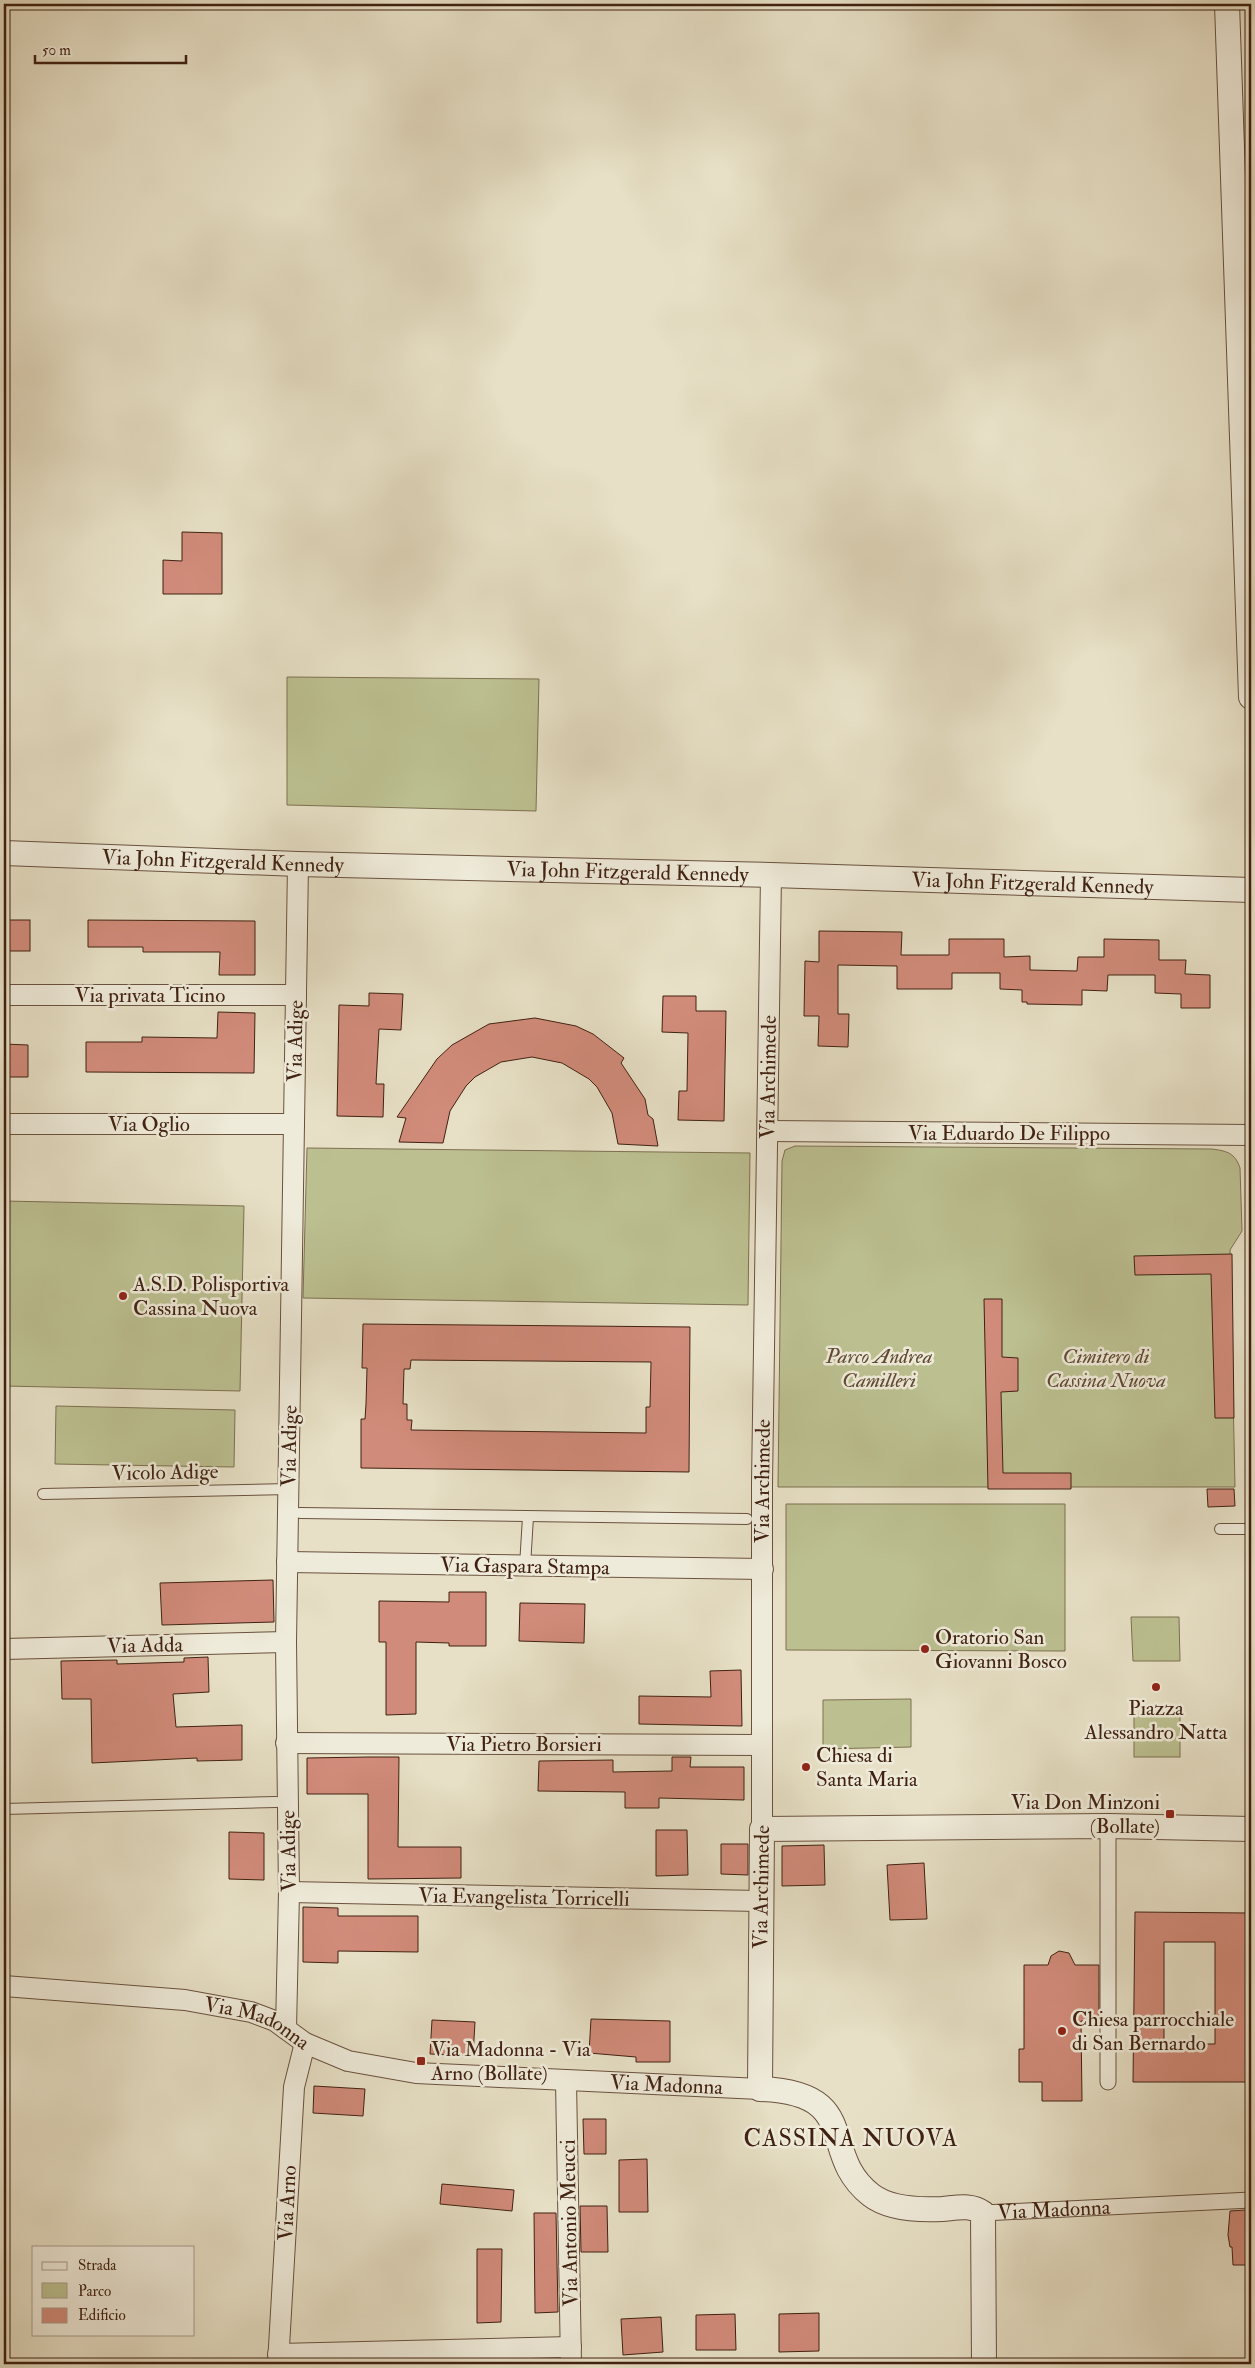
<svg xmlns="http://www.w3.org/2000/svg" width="1255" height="2368" font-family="'IM FELL Double Pica',serif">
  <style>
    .green { fill: #bcc091; stroke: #7e7051 }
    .building { fill: #d18b7a; stroke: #402111; fill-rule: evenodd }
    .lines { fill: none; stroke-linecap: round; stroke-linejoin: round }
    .service-casing { stroke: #6a513e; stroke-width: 12 }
    .pedestrian-casing { stroke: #6a513e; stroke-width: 17 }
    .minor-casing { stroke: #6a513e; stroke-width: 22 }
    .tertiary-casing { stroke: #6a513e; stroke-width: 26 }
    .service { stroke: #efebda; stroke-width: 10 }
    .pedestrian { stroke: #efebda; stroke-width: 15 }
    .minor { stroke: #efebda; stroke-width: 20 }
    .tertiary { stroke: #efebda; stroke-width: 24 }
    .poi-dot { fill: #8f2418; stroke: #efebda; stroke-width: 2 }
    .labels { text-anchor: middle; stroke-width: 5; stroke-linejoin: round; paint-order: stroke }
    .street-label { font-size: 21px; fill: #402111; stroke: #efebda }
    .poi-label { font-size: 21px; fill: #402111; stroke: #efebda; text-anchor: start }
    .park-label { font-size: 21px; font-style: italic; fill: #5f4931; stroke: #efebda }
    .quarter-label { font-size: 24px; letter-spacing: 1px; fill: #402111; stroke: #efebda }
  </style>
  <rect width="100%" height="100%" fill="#e7e0c6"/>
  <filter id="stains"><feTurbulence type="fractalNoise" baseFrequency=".004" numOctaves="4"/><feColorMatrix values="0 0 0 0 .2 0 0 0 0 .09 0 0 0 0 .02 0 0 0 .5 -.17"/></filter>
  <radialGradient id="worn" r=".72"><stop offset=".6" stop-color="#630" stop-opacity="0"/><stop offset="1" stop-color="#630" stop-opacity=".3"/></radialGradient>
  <g class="green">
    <path d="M287 677 539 679 536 811 287 805Z"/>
    <path d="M795 1146 1212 1149C1227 1151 1235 1153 1240 1168L1242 1231 1230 1250 1235 1487H778L782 1161 785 1150Z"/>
    <path d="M307 1148 750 1153 748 1305 303 1298Z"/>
    <path d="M4 1201 244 1206 240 1391 4 1386Z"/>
    <path d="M56 1406 235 1410 234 1467 55 1464Z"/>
    <path d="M786 1504H1065V1651L786 1650Z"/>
    <path d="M1131 1617H1179L1180 1661H1133Z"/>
    <path d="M911 1699V1747L823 1749V1700Z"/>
    <rect x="1134" y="1714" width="46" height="43"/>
  </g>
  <g class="building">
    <path d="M182 532 222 533V594H163V560L182 561Z"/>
    <rect x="4" y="920" width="26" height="31"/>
    <path d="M88 920 255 921V975H219L220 952H143V947H88Z"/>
    <path d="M819 931 902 932 901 955H949V939H1004V957L1030 956V970L1077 971 1078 957H1104V939L1159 940V960H1186L1185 974 1210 975V1008H1181V994L1155 993V975H1108L1107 991 1082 990V1005L1027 1004V1002H1022V990L1000 989V973H952V989H897V966L838 965V1014H849L848 1047 818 1046 819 1016H804L805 961 819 962Z"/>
    <path d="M369 993 403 994 401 1030 379 1029 376 1084H384L383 1117 337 1116 339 1005 369 1006Z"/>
    <path d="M663 996H696V1011H726L724 1121 678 1120 679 1091H687L688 1033 662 1032Z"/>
    <path d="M218 1012 255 1013 254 1073 86 1072V1042H142V1037L217 1038Z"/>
    <path d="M535 1018 576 1026 593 1034 624 1058 621 1063 645 1099 648 1115 653 1119 658 1146 618 1144 612 1113 597 1087 589 1079 562 1063 532 1057 501 1062 475 1077 466 1086 450 1111 443 1143 399 1142 406 1118 397 1117 437 1059 452 1045 489 1024Z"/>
    <path d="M4 1044 28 1045V1077H4Z"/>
    <path d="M1232 1254 1234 1418H1215L1211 1274 1135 1275 1134 1256Z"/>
    <path d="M984 1299H1002V1357L1018 1358V1391L1001 1392 1003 1473H1071V1489H988Z"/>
    <path d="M363 1324 690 1327 689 1472 361 1468V1419H365L366 1404 367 1368H362ZM411 1360 651 1362 650 1407H646V1433L411 1430 412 1420H407V1404H403L404 1369H410Z"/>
    <path d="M1207 1489H1234L1235 1506 1208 1507Z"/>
    <path d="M273 1580 274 1622 162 1625 160 1583Z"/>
    <path d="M449 1592H486V1646H449V1643L416 1642V1714L386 1715V1642H379V1601L449 1602Z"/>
    <path d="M520 1603 585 1604 584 1643 519 1641Z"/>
    <path d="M208 1657 209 1692 173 1694 176 1727 242 1725V1760L197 1761V1758L92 1763 91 1699H62L61 1661 117 1660V1664L184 1662V1658Z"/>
    <path d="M741 1670 742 1726 639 1724V1696L711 1697 710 1671Z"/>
    <path d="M368 1757H399L398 1847H461V1878L368 1879V1794H307V1758Z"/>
    <path d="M672 1757H691L690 1767H744V1800L659 1798V1808H625V1792L538 1791 539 1761 613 1760V1772L672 1771Z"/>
    <path d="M656 1830H687L688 1875 656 1876Z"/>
    <path d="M229 1832 264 1833V1880L229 1879Z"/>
    <path d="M721 1844H748V1875L721 1874Z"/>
    <path d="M824 1845 825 1885 782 1886V1846Z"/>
    <path d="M924 1863 927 1919 890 1920 887 1865Z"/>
    <path d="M303 1907 338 1908V1916H418V1952L338 1951V1963L303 1962Z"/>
    <path d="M1135 1912 1248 1913 1247 2082H1133ZM1164 1942H1215V2044H1164Z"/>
    <path d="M1059 1951 1069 1953 1075 1965H1099V2021H1081L1082 2101H1042V2082H1019V2049H1024V1965H1048L1051 1956Z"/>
    <path d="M591 2019 670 2021V2062H636V2057L589 2053Z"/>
    <path d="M432 2020 475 2022 473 2056 430 2054Z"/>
    <path d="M314 2086 365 2089 363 2116 313 2113Z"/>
    <path d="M583 2119H606V2154H584Z"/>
    <path d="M647 2159 648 2212H619V2160Z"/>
    <path d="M442 2184 514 2190 512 2211 440 2204Z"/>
    <path d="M580 2206H607L608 2252H581Z"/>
    <path d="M1245 2210H1251V2265H1233L1232 2247H1230L1228 2235 1230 2211Z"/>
    <path d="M534 2213H556L558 2312 535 2313Z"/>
    <path d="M477 2249H502L501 2322 477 2323Z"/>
    <path d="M819 2313V2351L779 2352V2314Z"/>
    <path d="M735 2314 736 2350H696V2315Z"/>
    <path d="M661 2317 663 2352 623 2355 621 2319Z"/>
  </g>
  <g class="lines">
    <g class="service-casing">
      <g id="service">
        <path d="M43 1494 289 1489"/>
        <path d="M300 1513 747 1519"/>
        <path d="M1220 1529H1251"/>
        <path d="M525 1566 528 1517"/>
        <path d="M4 1809 276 1802"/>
      </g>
    </g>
    <g class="pedestrian-casing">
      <g id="pedestrian">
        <path d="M1108 2082V1826"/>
        <path id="s1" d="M983 2213 1251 2200"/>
      </g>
    </g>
    <g class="minor-casing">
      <g id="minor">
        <path d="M4 995H296"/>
        <path d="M4 1124H294"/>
        <path d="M768 1131 1251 1135"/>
        <path d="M287 1562 763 1569"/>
        <path d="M4 1649 286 1642"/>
        <path d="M286 1743 762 1745"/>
        <path id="s2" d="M762 1829V1484L771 875"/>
        <path d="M289 1892 760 1901"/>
        <path id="s3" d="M4 1986 185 2000 251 2012 275 2021 305 2043 348 2061 416 2073 760 2089"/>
        <path d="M286 2029 289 1892 286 1642 298 864"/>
        <path d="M566 2081 571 2364"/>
        <path d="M278 2354 571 2347"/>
        <path d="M278 2364 294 2087 305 2043"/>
      </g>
    </g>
    <g class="tertiary-casing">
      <g id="tertiary">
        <path d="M1227 4 1251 697"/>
        <path id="s4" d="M4 853 298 864 771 875 1251 890"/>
        <path d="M984 2364 983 2213C971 2204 956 2208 942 2209 921 2210 889 2209 871 2195 817 2153 864 2093 760 2089L762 1829 1108 1826 1251 1829"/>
      </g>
    </g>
    <use href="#service" class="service"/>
    <use href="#pedestrian" class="pedestrian"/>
    <use href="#minor" class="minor"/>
    <use href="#tertiary" class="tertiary"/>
  </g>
  <g class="poi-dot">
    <circle cx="123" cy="1296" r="5"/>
    <circle cx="925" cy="1649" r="5"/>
    <circle cx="1156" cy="1687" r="5"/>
    <circle cx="806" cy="1767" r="5"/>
    <rect x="1165" y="1809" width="10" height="10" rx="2.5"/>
    <circle cx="1062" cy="2031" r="5"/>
    <rect x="416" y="2056" width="10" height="10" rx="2.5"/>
  </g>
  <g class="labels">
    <g class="street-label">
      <text dy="7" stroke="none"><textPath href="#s4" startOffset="219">Via John Fitzgerald Kennedy</textPath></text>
      <text dy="7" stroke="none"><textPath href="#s4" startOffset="624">Via John Fitzgerald Kennedy</textPath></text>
      <text dy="7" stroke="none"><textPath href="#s4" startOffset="1029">Via John Fitzgerald Kennedy</textPath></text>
      <text x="150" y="1002">Via privata Ticino</text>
      <text transform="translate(295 1041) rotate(-89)" y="7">Via Adige</text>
      <text dy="7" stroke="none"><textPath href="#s2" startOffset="752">Via Archimede</textPath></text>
      <text x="149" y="1131">Via Oglio</text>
      <text x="1009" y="1140">Via Eduardo De Filippo</text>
      <text transform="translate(289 1446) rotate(-89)" y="7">Via Adige</text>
      <text transform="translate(165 1472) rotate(-1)" y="7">Vicolo Adige</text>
      <text dy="7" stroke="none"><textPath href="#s2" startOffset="348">Via Archimede</textPath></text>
      <text transform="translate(525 1566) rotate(1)" y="7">Via Gaspara Stampa</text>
      <text transform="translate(145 1645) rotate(-1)" y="7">Via Adda</text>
      <text x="524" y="1751">Via Pietro Borsieri</text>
      <text transform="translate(288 1851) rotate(-91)" y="7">Via Adige</text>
      <text transform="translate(761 1887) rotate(-89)" y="7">Via Archimede</text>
      <text transform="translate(524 1897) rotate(1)" y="7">Via Evangelista Torricelli</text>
      <text dy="7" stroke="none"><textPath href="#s3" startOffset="258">Via Madonna</textPath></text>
      <text dy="7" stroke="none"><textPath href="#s3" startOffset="678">Via Madonna</textPath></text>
      <text transform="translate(287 2203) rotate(-87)" y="7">Via Arno</text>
      <text dy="7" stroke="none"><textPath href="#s1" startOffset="71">Via Madonna</textPath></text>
      <text transform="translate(569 2223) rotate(-91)" y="7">Via Antonio Meucci</text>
    </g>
    <g class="poi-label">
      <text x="133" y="1291">A.S.D. Polisportiva<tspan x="133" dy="24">Cassina Nuova</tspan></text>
      <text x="935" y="1644">Oratorio San<tspan x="935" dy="24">Giovanni Bosco</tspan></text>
      <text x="1156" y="1715" text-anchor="middle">Piazza<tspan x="1156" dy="24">Alessandro Natta</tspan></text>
      <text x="816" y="1762">Chiesa di<tspan x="816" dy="24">Santa Maria</tspan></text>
      <text x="1160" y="1809" text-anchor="end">Via Don Minzoni<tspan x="1160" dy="24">(Bollate)</tspan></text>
      <text x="1072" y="2026">Chiesa parrocchiale<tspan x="1072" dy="24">di San Bernardo</tspan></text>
      <text x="431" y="2056">Via Madonna - Via<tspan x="431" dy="24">Arno (Bollate)</tspan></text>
    </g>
    <g class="park-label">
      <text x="879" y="1363">Parco Andrea<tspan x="879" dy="24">Camilleri</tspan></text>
      <text x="1106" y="1363">Cimitero di<tspan x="1106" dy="24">Cassina Nuova</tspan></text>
    </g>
    <g class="quarter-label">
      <text x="851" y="2146">CASSINA NUOVA</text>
    </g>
  </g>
  <rect width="1255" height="2368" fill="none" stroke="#e7e0c6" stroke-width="20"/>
  <rect x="5" y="5" width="1245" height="2358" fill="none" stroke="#402111" stroke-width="2.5"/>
  <rect x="10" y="10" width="1235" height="2348" fill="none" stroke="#402111"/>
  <rect x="32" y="2246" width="162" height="90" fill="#efebda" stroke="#a99a8a"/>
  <rect x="42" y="2262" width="25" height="8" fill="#efebda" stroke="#a99a8a"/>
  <text x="78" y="2270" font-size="15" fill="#402111">Strada</text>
  <rect x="42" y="2283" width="25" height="15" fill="#bcc091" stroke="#a99a8a"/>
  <text x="78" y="2296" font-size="15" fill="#402111">Parco</text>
  <rect x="42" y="2308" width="25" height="15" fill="#d18b7a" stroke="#a99a8a"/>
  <text x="78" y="2320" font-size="15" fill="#402111">Edificio</text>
  <path d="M35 55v8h151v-8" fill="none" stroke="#402111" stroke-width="2.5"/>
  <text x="42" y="55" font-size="15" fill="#402111" stroke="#efebda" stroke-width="4" paint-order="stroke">50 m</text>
  <rect width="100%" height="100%" filter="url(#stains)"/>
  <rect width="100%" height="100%" fill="url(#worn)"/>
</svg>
